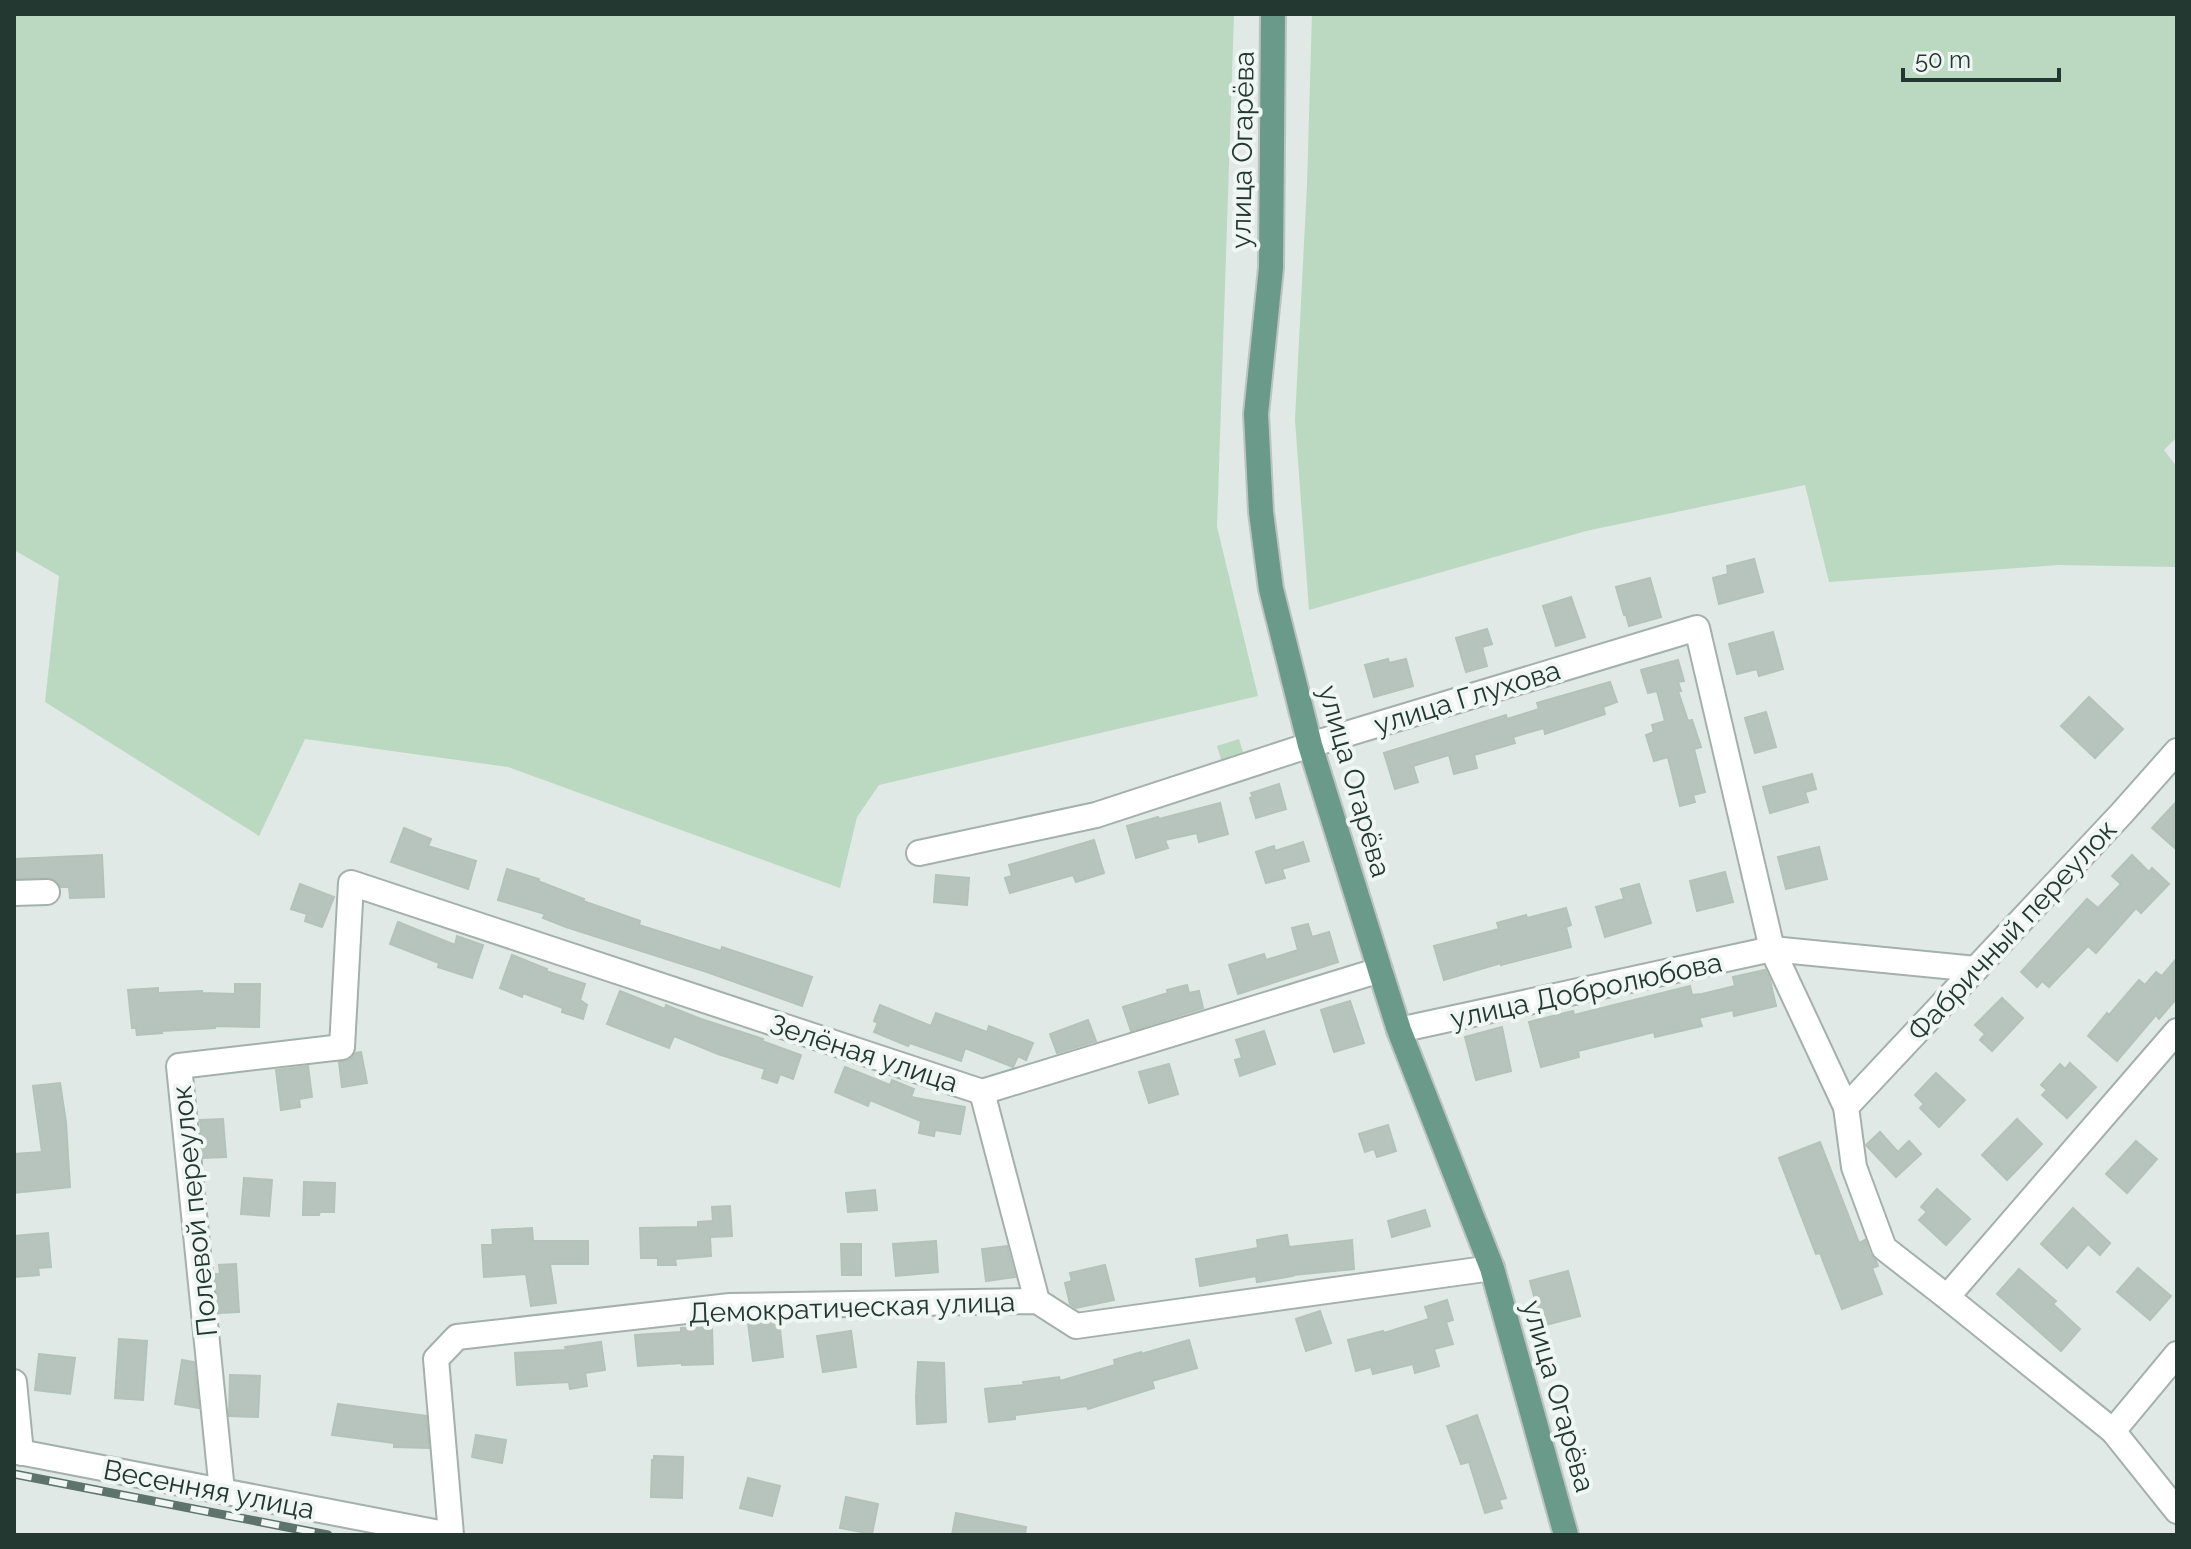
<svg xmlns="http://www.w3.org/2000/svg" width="2191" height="1549" font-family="Raleway,sans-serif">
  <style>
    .green { fill: #bbd8c1 }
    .building { fill: #b6c4bd; stroke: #b3c2bb; stroke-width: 2 }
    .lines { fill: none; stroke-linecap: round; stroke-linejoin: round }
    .minor-casing { stroke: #a4b0ab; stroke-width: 28 }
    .major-casing { stroke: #bdc3c1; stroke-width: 28 }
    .minor { stroke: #fff; stroke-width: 24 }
    .major { stroke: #6a9a8a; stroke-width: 24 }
    .rail-casing { stroke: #5d736c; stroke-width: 9 }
    .rail { stroke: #f0f6f3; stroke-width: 6; stroke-dasharray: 18; stroke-linecap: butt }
    .labels { text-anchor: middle; stroke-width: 8; stroke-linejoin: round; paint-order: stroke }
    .street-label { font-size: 28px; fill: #233831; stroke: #f0f6f3 }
  </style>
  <rect width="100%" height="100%" fill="#e0e9e5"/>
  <g class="green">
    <path d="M14 14H1234L1217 527 1258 696 879 785 857 817 840 888 508 767 305 739 259 836 45 702 59 576 14 550Z"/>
    <path d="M1312 14H2177V437L2164 450 2177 467V567L2058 565 1829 582 1805 485 1586 531 1309 610 1295 420 1307 185Z"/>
    <path d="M1239 739 1245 759 1223 766 1217 746Z"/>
  </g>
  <g class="building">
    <path d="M1754 559 1763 592 1719 604 1713 578 1728 574 1727 566Z"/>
    <path d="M1650 578 1661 617 1629 626 1626 615H1624L1616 587Z"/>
    <path d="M1571 597 1585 637 1556 646 1543 606Z"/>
    <path d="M1487 629 1492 644 1482 647 1487 666 1466 672 1456 638Z"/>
    <path d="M1773 632 1783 669 1759 676 1757 669 1737 674 1729 644Z"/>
    <path d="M1388 659 1389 663 1406 659 1413 686 1374 697 1365 665Z"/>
    <path d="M1678 660 1684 681 1678 682 1681 691H1678L1688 721 1692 720 1701 747 1694 749 1705 792 1693 795 1695 802 1680 806 1668 757 1654 761 1646 735 1654 732 1652 725 1665 721 1657 691 1648 693 1641 670Z"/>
    <path d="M1610 682 1617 702 1603 707 1605 714 1545 734 1544 728 1513 737 1515 743 1474 755 1477 768 1454 774 1449 755 1413 766 1418 782 1395 789 1384 753 1506 715 1507 719 1539 709 1537 703Z"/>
    <path d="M2089 697 2123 729 2095 758 2061 726Z"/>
    <path d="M1766 712 1776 747 1755 753 1745 718Z"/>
    <path d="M1812 774 1816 789 1805 792 1808 802 1770 813 1763 787Z"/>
    <path d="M1279 784 1286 809 1256 818 1250 798 1253 797 1251 793Z"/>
    <path d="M2177 801V850L2152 828Z"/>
    <path d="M1220 803 1228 834 1199 842 1197 833 1165 840 1168 848 1136 858 1127 826 1158 817 1159 819Z"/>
    <path d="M404 828 431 839 428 846 476 861 468 889 391 862Z"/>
    <path d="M1094 840 1104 873 1076 882 1073 875 1010 893 1005 878 1012 876 1009 865Z"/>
    <path d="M1303 842 1309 861 1282 869 1285 878 1266 883 1256 852 1274 846 1275 851Z"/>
    <path d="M1819 847 1827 879 1786 889 1778 857Z"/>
    <path d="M102 855 104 897 70 898 69 887H61L53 879 14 878V859Z"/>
    <path d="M2132 855 2149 872 2152 868 2169 884 2141 913 2136 908 2096 953 2088 946 2049 987 2042 981 2037 987 2021 972 2087 899 2098 908 2121 884 2112 876Z"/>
    <path d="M507 869 539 879 538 881 584 899 583 901 640 921 639 925 721 951 722 947 812 977 802 1006 707 972 566 927 543 918 545 914 498 900Z"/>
    <path d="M1725 872 1733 902 1697 911 1690 881Z"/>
    <path d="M936 875 969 878 967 905 934 902Z"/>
    <path d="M300 884 334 897 322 927 305 921 307 914 291 909Z"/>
    <path d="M1639 884 1651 923 1605 937 1596 907 1624 899 1621 889Z"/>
    <path d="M1566 908 1571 925 1566 927 1571 947 1501 965V963L1444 980 1434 946 1499 929 1497 923 1526 915 1527 918Z"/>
    <path d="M398 922 455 945 457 936 483 945 472 978 438 967 439 963 390 944Z"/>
    <path d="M1308 924 1312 937 1329 932 1338 962 1238 994 1229 965 1264 954 1266 960 1298 950 1292 928Z"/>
    <path d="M512 955 547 969 546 971 585 984 580 1000 587 1005 583 1019 562 1012 563 1008 523 993 522 997 500 988Z"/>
    <path d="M2177 958V998L2159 1019 2156 1015 2117 1061 2088 1036 2107 1013 2109 1015 2139 980 2145 985 2156 972 2162 976Z"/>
    <path d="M1765 970 1770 980 1776 1006 1734 1016 1733 1010 1699 1018 1702 1026 1655 1037 1654 1032 1578 1051 1579 1057 1541 1067 1529 1022 1573 1011 1574 1015 1690 986 1692 995 1702 994 1735 986 1733 977Z"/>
    <path d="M235 984H260L259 1027 215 1026V1028L161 1031 162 1033 137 1035 136 1028H132L128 990 158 988V993L202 991V993L235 994Z"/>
    <path d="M1187 985 1189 993 1199 991 1203 1008 1131 1031 1123 1007 1168 993 1167 990Z"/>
    <path d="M620 991 665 1009 666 1005 701 1019 763 1039 762 1041 801 1055 793 1079 780 1074 777 1083 762 1078 765 1069 718 1054 674 1036 669 1048 607 1024Z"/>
    <path d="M2002 998 2023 1018 1992 1051 1980 1040 1985 1034 1975 1025Z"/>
    <path d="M1350 1001 1364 1043 1334 1052 1321 1010Z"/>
    <path d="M880 1005 931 1026 936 1013 987 1032 989 1026 1033 1043 1026 1060 1018 1056 1013 1067 965 1048 961 1061 910 1043 908 1046 874 1032 878 1023 874 1021Z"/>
    <path d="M1088 1020 1096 1041 1057 1053 1050 1034Z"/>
    <path d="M1502 1027 1511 1071 1476 1080 1465 1037Z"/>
    <path d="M1264 1031 1275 1064 1240 1076 1235 1060 1242 1058 1236 1040Z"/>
    <path d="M361 1052 367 1083 342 1087 339 1062 350 1060 356 1053Z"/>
    <path d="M2070 1063 2096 1087 2067 1118 2042 1095 2047 1090 2041 1085 2060 1064 2065 1069Z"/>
    <path d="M1169 1064 1178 1094 1149 1103 1139 1072Z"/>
    <path d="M308 1066 312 1097 299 1099 300 1107 281 1110 276 1070Z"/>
    <path d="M845 1067 890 1085 892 1080 914 1089 911 1097 965 1107 960 1134 935 1130 934 1136 919 1133 921 1121 870 1100 868 1106 835 1092Z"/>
    <path d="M1936 1073 1965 1100 1939 1127 1920 1108 1924 1104 1915 1095Z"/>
    <path d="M60 1083 66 1122 70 1187 14 1193V1154L42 1152 33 1086Z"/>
    <path d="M223 1119 226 1157 203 1158 200 1120Z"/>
    <path d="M2017 1119 2042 1144 2007 1180 1982 1155Z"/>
    <path d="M1388 1125 1396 1151 1377 1157 1374 1149 1365 1152 1359 1134Z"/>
    <path d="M1880 1132 1898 1152 1909 1141 1921 1154 1896 1177 1866 1145Z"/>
    <path d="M2136 1141 2157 1159 2127 1193 2106 1174Z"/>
    <path d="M1820 1142 1859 1243 1865 1240 1870 1254 1876 1261 1878 1266 1872 1268 1882 1294 1842 1309 1820 1253 1816 1254 1779 1158Z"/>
    <path d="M244 1178 272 1180 269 1216 241 1214Z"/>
    <path d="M304 1182 335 1183 334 1212H320L319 1215H303Z"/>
    <path d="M1937 1189 1970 1219 1946 1245 1919 1220 1927 1212 1921 1207Z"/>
    <path d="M875 1190 877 1210 848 1212 846 1193Z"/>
    <path d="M730 1206 732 1236 710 1237 711 1256 675 1259 676 1265H658V1258H641L640 1228 698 1227V1222L713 1221 712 1207Z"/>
    <path d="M2073 1208 2110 1243 2100 1255 2088 1244 2067 1268 2041 1244Z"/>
    <path d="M1425 1210 1430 1226 1392 1237 1388 1221Z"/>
    <path d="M532 1228 533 1241H588V1264H550L556 1303 531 1306 526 1274 484 1277 482 1245H493L492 1230Z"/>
    <path d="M48 1233 51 1267 38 1268 39 1275 15 1277 14 1236Z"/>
    <path d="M1287 1235 1289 1247 1352 1240 1354 1269 1293 1275V1276L1257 1282 1256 1276 1200 1286 1196 1259 1258 1248 1257 1240Z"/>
    <path d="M936 1241 938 1272 896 1276 893 1244Z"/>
    <path d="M841 1244H861V1275H842Z"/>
    <path d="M1007 1246 1015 1277 986 1281 982 1249Z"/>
    <path d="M236 1264 239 1312 219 1313 215 1274H220L219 1265Z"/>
    <path d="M1105 1265 1114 1300 1076 1308 1070 1304 1065 1283 1072 1281 1070 1273Z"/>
    <path d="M2138 1268 2171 1296 2150 1320 2117 1292Z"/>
    <path d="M2019 1269 2056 1301 2053 1304 2080 1329 2061 1351 1997 1294Z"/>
    <path d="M1568 1271 1580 1316 1542 1326 1530 1281Z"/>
    <path d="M1447 1300 1453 1320 1446 1322 1453 1344 1434 1349 1439 1366 1415 1373 1413 1364 1373 1374 1371 1367 1356 1371 1348 1340 1383 1331 1384 1333 1429 1319 1425 1307Z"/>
    <path d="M1320 1311 1331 1343 1306 1351 1296 1319Z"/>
    <path d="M779 1320 783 1357 753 1361 748 1323Z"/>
    <path d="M712 1327 713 1364 682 1365V1363L638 1366 635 1335 681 1332V1328Z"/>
    <path d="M851 1331 856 1367 823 1372 817 1336Z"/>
    <path d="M119 1339 147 1341 143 1400 115 1398Z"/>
    <path d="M1189 1340 1197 1368 1152 1381 1154 1388 1088 1409 1087 1406 1015 1415V1419L989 1422 985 1389 1024 1385 1023 1382 1059 1377 1060 1381 1115 1365 1114 1360 1141 1352V1354Z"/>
    <path d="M601 1342 605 1370 585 1373 587 1386 570 1389 569 1382 517 1385 515 1353 566 1350 565 1347Z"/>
    <path d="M39 1354 75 1358 70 1394 35 1390Z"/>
    <path d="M182 1360 194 1362 199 1408 175 1404Z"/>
    <path d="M918 1362 944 1363 946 1422 917 1424 916 1397Z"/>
    <path d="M230 1375 260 1376 258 1417 229 1416Z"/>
    <path d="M338 1404 426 1416 429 1448 394 1447V1443L332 1435Z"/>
    <path d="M1477 1415 1506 1498 1499 1500 1502 1508 1485 1513 1469 1462 1461 1464 1447 1426Z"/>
    <path d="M476 1435 506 1440 502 1463 472 1457Z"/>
    <path d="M654 1456 683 1457 682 1498 651 1497 652 1460H654Z"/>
    <path d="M748 1478 780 1486 772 1516 740 1508Z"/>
    <path d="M846 1497 878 1504 872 1534 840 1528Z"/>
    <path d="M956 1513 1026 1527 1025 1535H952Z"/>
  </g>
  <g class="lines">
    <g class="minor-casing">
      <g id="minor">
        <path d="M919 853 1096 815 1310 745 1697 628 1772 949 1846 1107 1854 1167 1884 1248 1947 1297 2113 1431 2177 1511"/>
        <path d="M14 893 47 892"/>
        <path d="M1399 1030 1772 949 1976 969"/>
        <path d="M982 1092 1037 1301"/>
        <path d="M1846 1107 2122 813 2177 751"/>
        <path d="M1947 1297 2177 1031"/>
        <path d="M14 1382 21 1453"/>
        <path d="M2113 1431 2177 1354"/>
        <path d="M14 1451 450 1535"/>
        <path d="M222 1491 179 1066 342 1047 351 883 982 1092 1380 970"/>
        <path d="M451 1535 436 1359 457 1337 730 1306 1037 1301 1076 1326 1492 1268"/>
      </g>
    </g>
    <g class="major-casing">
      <path id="major" d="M1273 14 1271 268 1256 414 1261 512 1271 589 1310 745 1380 970 1399 1030 1492 1268 1566 1535"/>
    </g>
    <use href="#minor" class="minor"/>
    <use href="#major" class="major"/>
    <g class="rail-casing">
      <path id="rail" d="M14 1474 328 1535"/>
    </g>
    <use href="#rail" class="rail"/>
  </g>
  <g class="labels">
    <g class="street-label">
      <text transform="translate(1242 150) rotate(-89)" y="10">улица Огарёва</text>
      <text transform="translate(1467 697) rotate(-17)" y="10">улица Глухова</text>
      <text transform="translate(1355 781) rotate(74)" y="10">улица Огарёва</text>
      <text transform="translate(2012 930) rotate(-47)" y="10">Фабричный переулок</text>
      <text transform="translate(1586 990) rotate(-12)" y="10">улица Добролюбова</text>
      <text transform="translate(864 1053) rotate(18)" y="10">Зелёная улица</text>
      <text transform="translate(194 1211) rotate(-96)" y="10">Полевой переулок</text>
      <text transform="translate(852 1307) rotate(-2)" y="10">Демократическая улица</text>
      <text transform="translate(1559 1396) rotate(74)" y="10">улица Огарёва</text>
      <text transform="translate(209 1489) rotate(11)" y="10">Весенняя улица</text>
    </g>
  </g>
  <rect width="2191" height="1549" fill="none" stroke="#233831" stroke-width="32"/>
  <path d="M1903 68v12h156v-12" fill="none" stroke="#233831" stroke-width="4"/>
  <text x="1915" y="68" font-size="24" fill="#233831" stroke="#f0f6f3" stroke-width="6" paint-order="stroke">50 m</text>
</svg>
